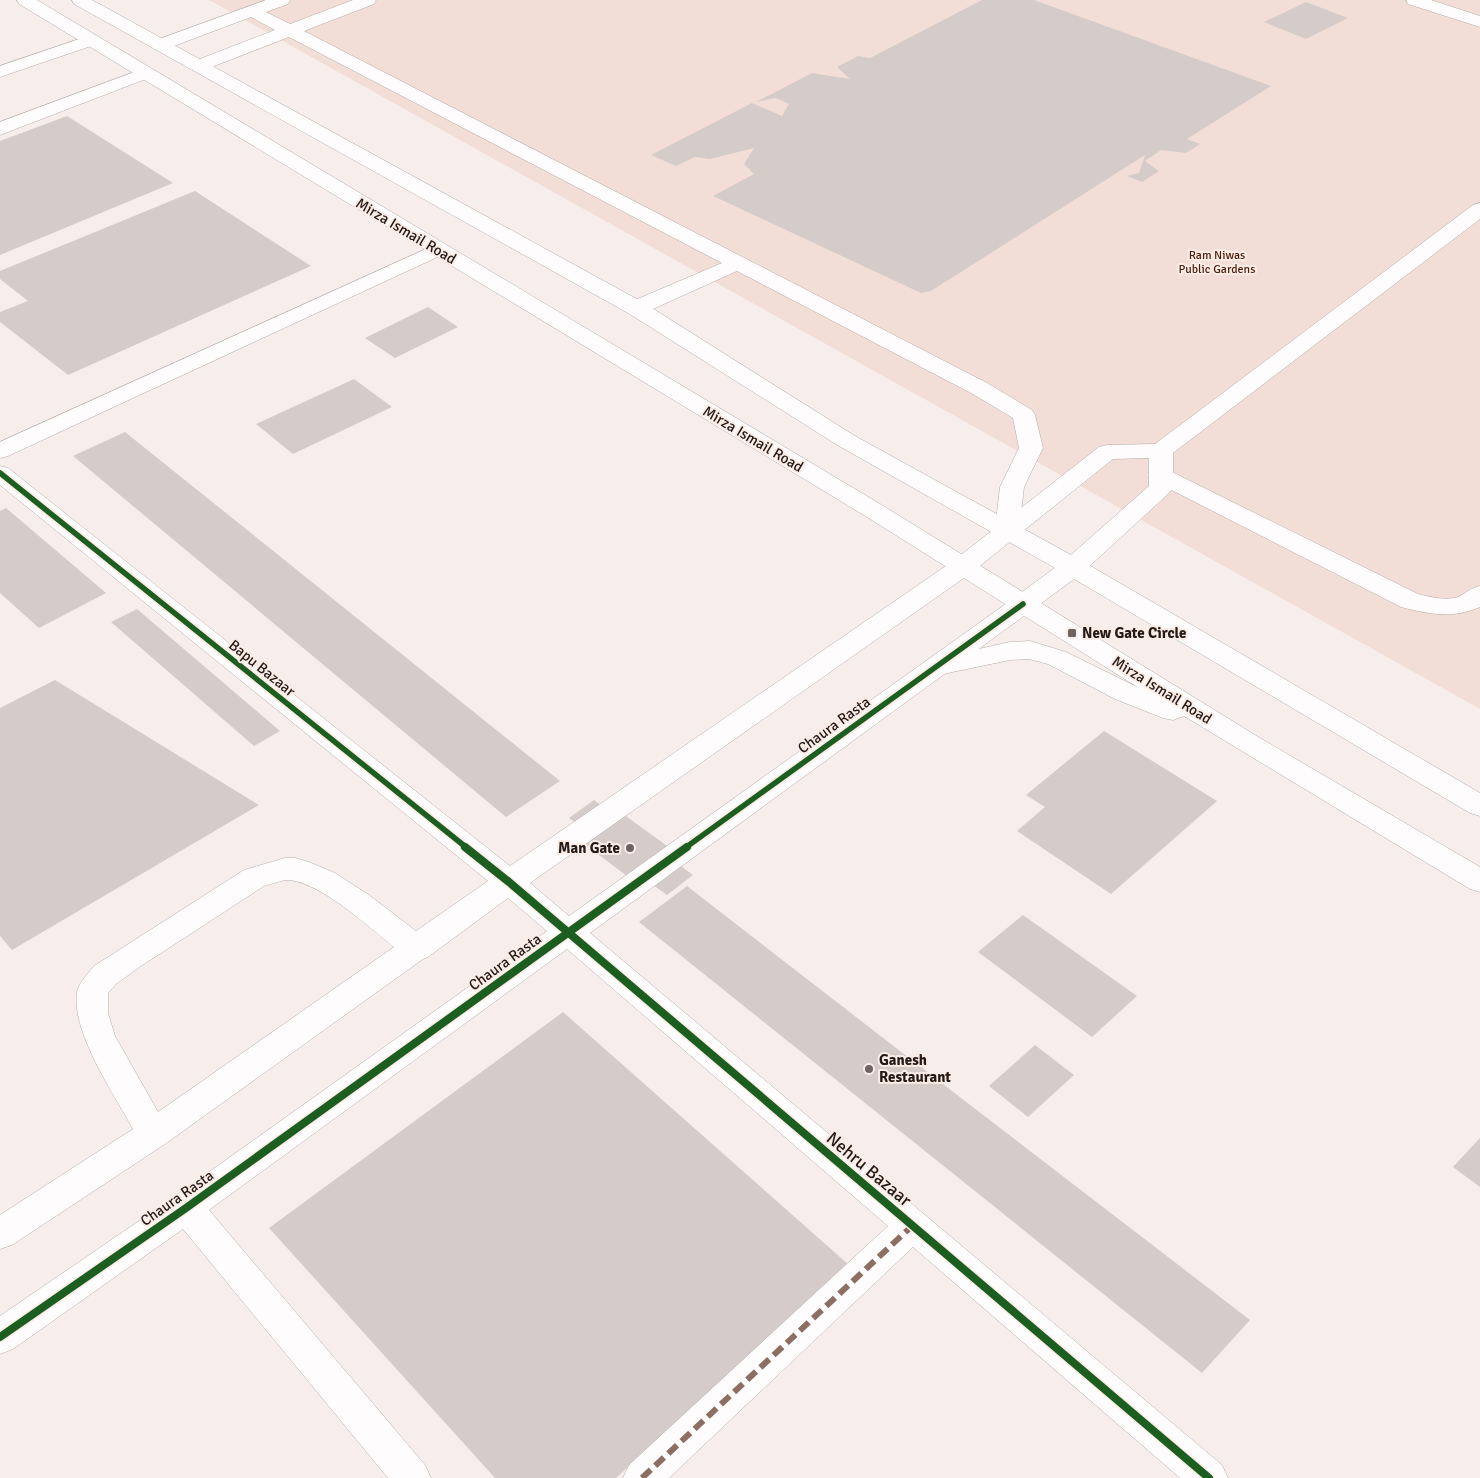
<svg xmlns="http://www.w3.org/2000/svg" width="1480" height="1478" font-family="Signika,sans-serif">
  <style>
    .green { fill: #f2ded6 }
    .building { fill: #d5ccc9 }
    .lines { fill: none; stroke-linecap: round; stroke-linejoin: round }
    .minor-casing { stroke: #b4aca8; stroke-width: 1 }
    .major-casing { stroke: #b4aca8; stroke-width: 1 }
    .highway-casing { stroke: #b4aca8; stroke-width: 1 }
    .minor { fill: #fefcfc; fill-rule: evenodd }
    .major { fill: #fefcfc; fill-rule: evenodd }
    .highway { fill: #fefcfc; fill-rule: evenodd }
    .quiet { stroke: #8d6e63; stroke-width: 6; stroke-dasharray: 12 6; stroke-linecap: butt }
    .cycleway-far1-casing { stroke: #fcece6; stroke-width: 9 }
    .cycleway-casing { stroke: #fcece6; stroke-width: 11 }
    .cycleway-far1 { stroke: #1b5e20; stroke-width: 5.5 }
    .cycleway { stroke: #1b5e20; stroke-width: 8 }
    .poi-dot { fill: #6e6461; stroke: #fcece6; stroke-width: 2 }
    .labels { text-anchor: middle; stroke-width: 4; stroke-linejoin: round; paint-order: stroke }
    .far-park-label { font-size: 12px; fill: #491e0d; stroke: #fcece6 }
    .street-label { font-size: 15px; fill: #241a17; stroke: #fcece6 }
    .poi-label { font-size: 15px; font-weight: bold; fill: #241a17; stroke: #fcece6; text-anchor: start }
    .near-street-label { font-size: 18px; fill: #241a17; stroke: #fcece6 }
  </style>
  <rect width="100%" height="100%" fill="#f7eeeb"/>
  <path class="green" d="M209 0H1480V709Z"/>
  <g class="building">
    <path d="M982 0H1034L1271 86 1187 139 1200 144 1186 153 1161 150 1145 161 1159 171 1142 182 1127 176 1139 173 1145 155 931 291 921 293 713 196 754 174 744 164 754 148 710 159 695 157 676 166 651 155 752 103 782 116 789 104 776 98 756 102 812 73 850 79 837 67 858 56 870 58Z"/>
    <path d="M1306 2 1348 18 1306 39 1264 22Z"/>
    <path d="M67 116 173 183 0 255V141Z"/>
    <path d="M195 191 311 266 68 375 0 322V312L28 301 0 279V271Z"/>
    <path d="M428 307 458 327 395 358 365 338Z"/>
    <path d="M354 379 392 407 293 454 256 424Z"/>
    <path d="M125 432 560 781 506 817 73 456Z"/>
    <path d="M6 508 106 593 39 628 0 593V511Z"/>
    <path d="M137 609 280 731 254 746 111 622Z"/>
    <path d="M55 680 259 805 12 950 0 936V708Z"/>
    <path d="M1104 731 1217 801 1111 894 1017 831 1045 807 1026 795Z"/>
    <path d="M594 800 618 818 623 814 681 856 674 861 693 875 667 895 645 879 639 885 579 840 589 832 569 818Z"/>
    <path d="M687 886 887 1041 1250 1320 1202 1373 639 922Z"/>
    <path d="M1023 915 1137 996 1092 1037 978 952Z"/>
    <path d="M563 1012 849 1265 616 1478H495L269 1228Z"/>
    <path d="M1035 1045 1074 1075 1028 1117 989 1086Z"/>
    <path d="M1480 1138V1187L1453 1167Z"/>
  </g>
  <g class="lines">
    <g class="minor-casing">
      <g id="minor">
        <path d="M266 0H290L288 4 266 12 290 24 353 0H376L374 4 304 31 987 383 1032 410 1035 415 1043 448 1024 487 1019 530 1016 535 1007 538 998 535 995 530 1000 487 1019 448 1013 418 971 393 737 271 644 313 636 314 628 313 625 308 628 303 722 263 289 37 204 70 198 71 192 70 189 66 192 62 275 30 251 17 166 49 160 50 154 49 151 45 154 41Z"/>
        <path d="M1406 0H1431L1480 16V27L1408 4Z"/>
        <path d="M91 35 97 36 100 40 97 44 0 77V66Z"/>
        <path d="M145 68 151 69 154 73 151 77 0 135V122Z"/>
        <path d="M437 244 444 246 447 250 444 254 8 456 0 458V442Z"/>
        <path d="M0 466 8 468 510 866 953 561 962 559 971 561 975 567 971 573 530 883 569 916 1014 598 1023 596 1032 598 1036 604 1032 610 590 933 1222 1465 1228 1478H1180L913 1247 669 1478H623L629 1465 888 1226 567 949 209 1210 425 1465 431 1478H388L183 1229 13 1349 0 1354V1316L174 1197 547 931 508 898 428 957 423 959 165 1144 12 1245 0 1249V1215L133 1129C114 1094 71 1032 77 992 79 982 88 974 94 966L244 870 285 858H295L309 862 335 873 369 895 416 931 488 881 0 485ZM285 880C316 878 370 928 394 947L158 1112 115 1036 108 1013V993L116 984 141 966 264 886Z"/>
        <path d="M1160 468 1168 470 1418 594C1430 597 1446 601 1458 597 1466 593 1471 588 1480 586V607C1454 619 1428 614 1401 607L1152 480 1148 475 1152 470Z"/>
      </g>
    </g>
    <g class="major-casing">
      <path id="major" d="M1480 203V219L1173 453V488L1169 493 1082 573 1032 610 1023 612 1014 610 1010 604 1014 598 1064 561 1149 486V458L1113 459 971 573 962 575 953 573 949 567 953 561 1099 447 1107 445 1155 444 1473 205Z"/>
    </g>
    <g class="highway-casing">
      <g id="highway">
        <path d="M17 0H37L885 507 1260 738 1480 867V892L1470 889 1184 716 1173 720 1163 718 1115 699 1048 664 1029 659 1010 660 938 675 929 672 925 666 929 660 1010 642 1030 641 1066 652 1139 688 867 517 19 4Z"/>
        <path d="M72 0H92L644 303 855 436 1082 561 1480 793V816L1470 813 1064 573 839 446 628 313 74 4Z"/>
      </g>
    </g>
    <use href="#minor" class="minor"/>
    <use href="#major" class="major"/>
    <use href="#highway" class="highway"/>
    <path class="quiet" d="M642 1478 913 1225"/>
    <g class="cycleway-far1-casing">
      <g id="cycleway-far1">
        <path d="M0 473 467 848"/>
        <path d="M685 848 1023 604"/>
      </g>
    </g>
    <g class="cycleway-casing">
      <g id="cycleway">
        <path d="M465 847 509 882 1209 1478"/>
        <path d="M0 1337 186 1208 687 847"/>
      </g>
    </g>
    <use href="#cycleway-far1" class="cycleway-far1"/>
    <use href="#cycleway" class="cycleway"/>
  </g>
  <g class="poi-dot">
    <rect x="1067" y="628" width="10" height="10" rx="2.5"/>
    <circle cx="630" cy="848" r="5"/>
    <circle cx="869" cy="1069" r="5"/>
  </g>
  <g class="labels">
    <g class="far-park-label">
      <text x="1217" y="259">Ram Niwas<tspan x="1217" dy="14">Public Gardens</tspan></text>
    </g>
    <g class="street-label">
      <text transform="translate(406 231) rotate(31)" y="5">Mirza Ismail Road</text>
      <text transform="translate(753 439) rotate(31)" y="5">Mirza Ismail Road</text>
      <text transform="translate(262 668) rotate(39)" y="5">Bapu Bazaar</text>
      <text transform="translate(1162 690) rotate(32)" y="5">Mirza Ismail Road</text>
      <text transform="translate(834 725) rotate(-36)" y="5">Chaura Rasta</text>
      <text transform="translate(505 962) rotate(-36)" y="5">Chaura Rasta</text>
      <text transform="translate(177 1198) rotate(-35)" y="5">Chaura Rasta</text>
    </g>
    <g class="poi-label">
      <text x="1082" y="638">New Gate Circle</text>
      <text x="620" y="853" text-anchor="end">Man Gate</text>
      <text x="879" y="1065">Ganesh<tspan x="879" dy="17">Restaurant</tspan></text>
    </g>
    <g class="near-street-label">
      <text transform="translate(869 1169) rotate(40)" y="6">Nehru Bazaar</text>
    </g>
  </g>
</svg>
